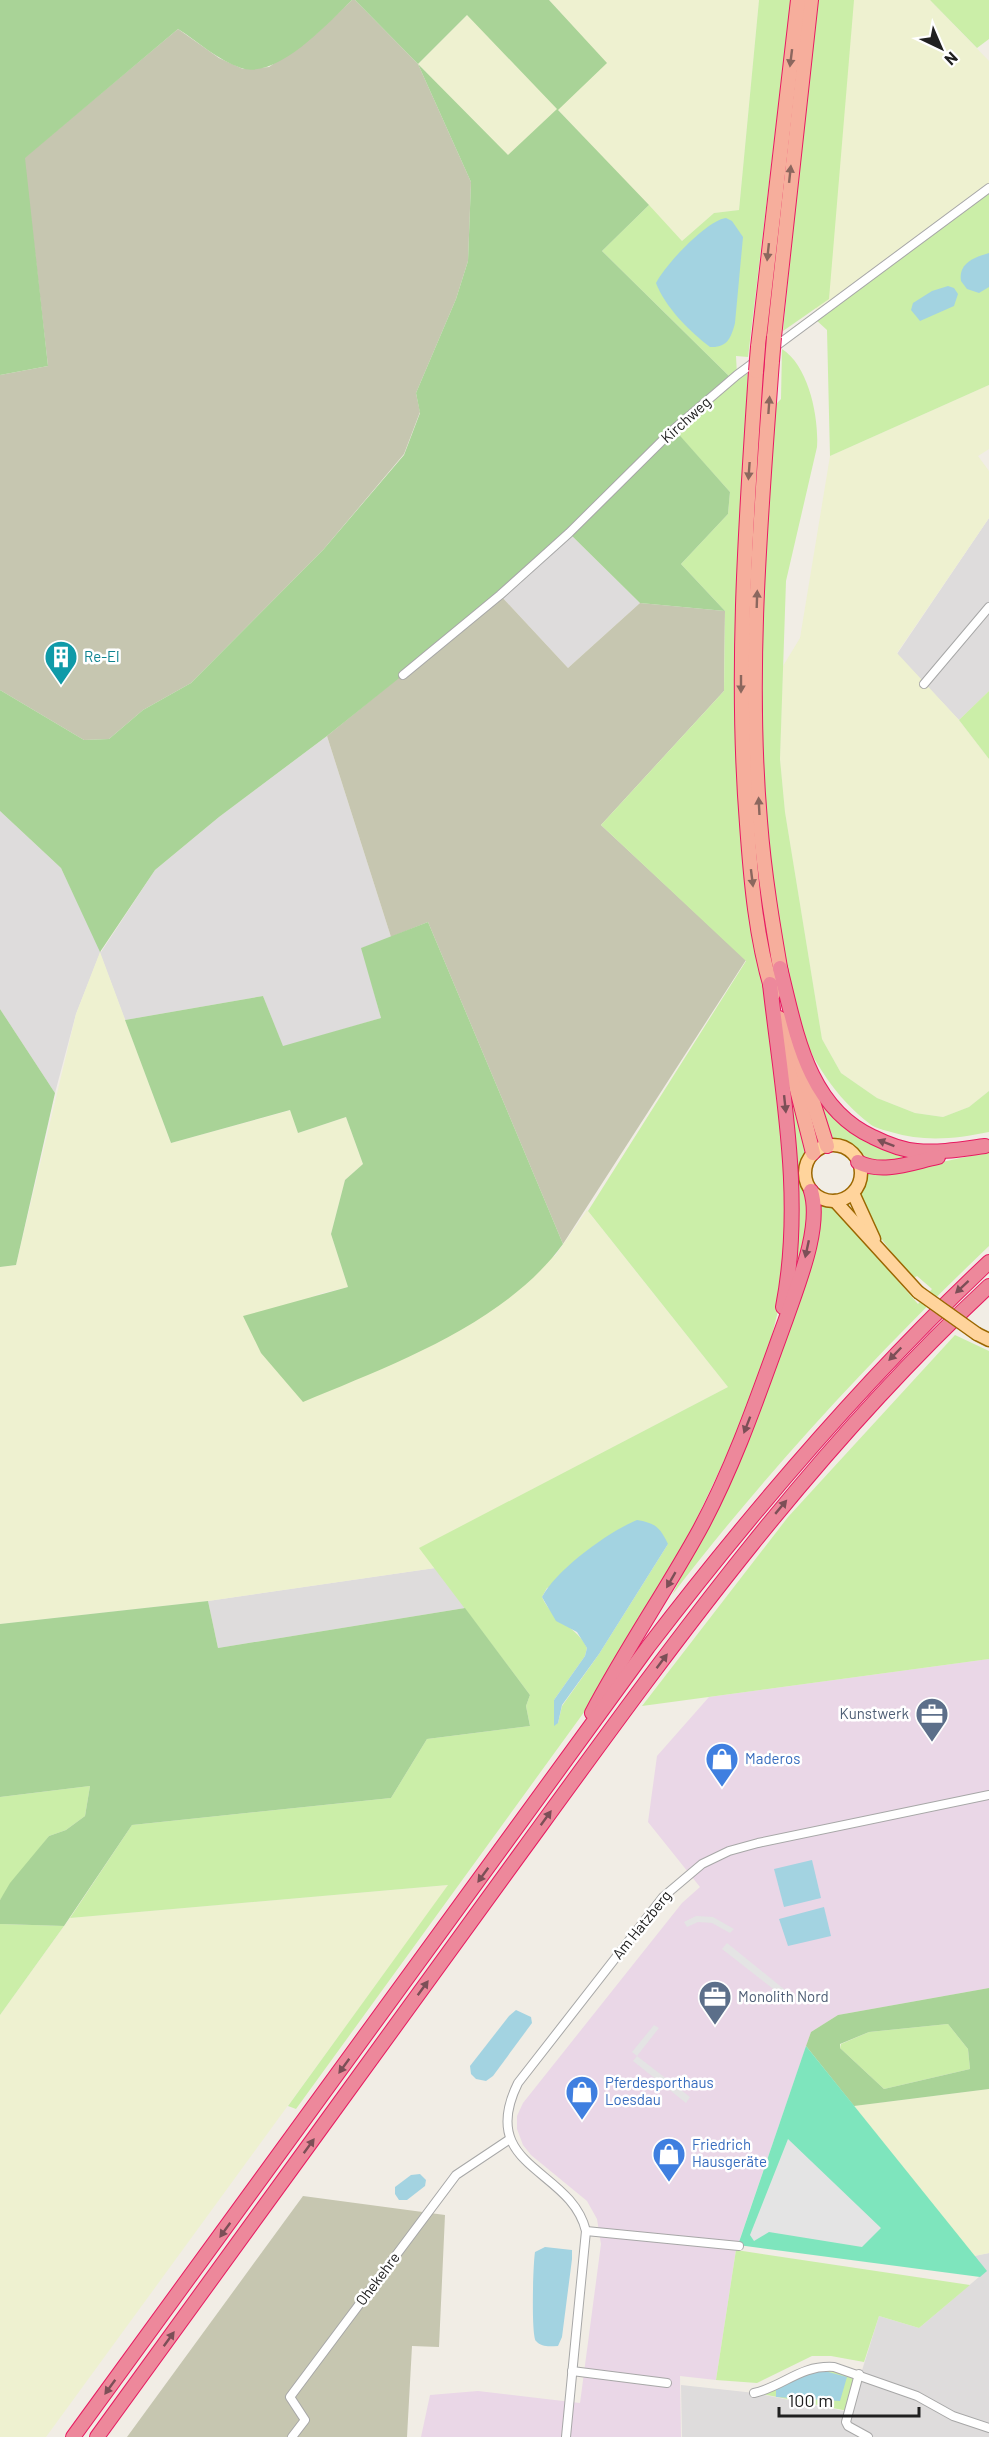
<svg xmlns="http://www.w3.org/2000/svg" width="989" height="2437" font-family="Barlow,sans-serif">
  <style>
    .residential { fill: #dedcdc }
    .industrial { fill: #ead7e7 }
    .construction { fill: #c6c6b0 }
    .farmland { fill: #eef1d0 }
    .grass { fill: #cbeea8; fill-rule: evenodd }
    .forest { fill: #a9d397; fill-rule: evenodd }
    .pitch { fill: #7ee5bd }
    .parking { fill: #e4e4e4 }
    .water { fill: #a3d3e1 }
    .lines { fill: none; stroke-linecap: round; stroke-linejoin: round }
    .minor-casing { stroke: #a7a7a7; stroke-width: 10 }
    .primary-casing { stroke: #9b6700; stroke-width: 15 }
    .trunk-casing { stroke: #e71a61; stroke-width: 16 }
    .motorway-casing { stroke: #e71a61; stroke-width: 16 }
    .minor { stroke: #fff; stroke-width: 8 }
    .primary { stroke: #ffd49c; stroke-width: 12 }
    .trunk { stroke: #f6ae9c; stroke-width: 14 }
    .motorway { stroke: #ed889b; stroke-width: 14 }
    .primary-bridge-casing { stroke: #9b6700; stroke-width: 15; stroke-linecap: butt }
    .trunk-bridge-casing { stroke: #e71a61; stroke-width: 16; stroke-linecap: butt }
    .primary-bridge { stroke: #ffd49c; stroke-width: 12 }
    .trunk-bridge { stroke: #f6ae9c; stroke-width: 14 }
    .oneway { fill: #8b675e }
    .oneway2 { fill: #7c4f57 }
    .labels { text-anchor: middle; stroke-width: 5; stroke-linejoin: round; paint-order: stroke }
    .street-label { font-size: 15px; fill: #202020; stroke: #fff }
    .culture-label { font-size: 15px; fill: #0d838f; stroke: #fff; text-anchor: start }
    .service-label { font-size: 15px; fill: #4e5e75; stroke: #fff; text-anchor: end }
    .shop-label { font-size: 15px; fill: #366cbe; stroke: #fff; text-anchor: start }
  </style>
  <rect width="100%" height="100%" fill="#f1ede5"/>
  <g class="residential">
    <path d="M989 518V691L959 720 897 654Z"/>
    <path d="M569 533 640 603 568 668 500 595Z"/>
    <path d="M327 736 391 937 362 948 381 1018 283 1047 263 996 125 1020 100 953 76 1014 55 1093 0 1009V811L61 868 101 952 155 870 219 817Z"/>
    <path d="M435 1568 465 1608 218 1648 208 1601Z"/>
    <path d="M989 2253V2437H682L681 2385 755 2393 849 2412 879 2316 919 2328 986 2271 974 2256Z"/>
  </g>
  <path class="industrial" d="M989 1659V1988L838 2015 811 2032 736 2250 716 2380 680 2376 681 2437H421L430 2395 478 2391 580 2403 601 2244 597 2219 587 2201 531 2155 523 2145 517 2129V2116L523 2103 682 1903 700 1887 648 1822 657 1756 709 1697Z"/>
  <g class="construction">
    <path d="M352 0H355L418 64 471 182 468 261 456 299 416 393 420 412 404 454 323 550 191 683 143 710 109 739 84 740 0 690V375L48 366 24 158 178 29 219 58 243 69 269 67 316 34Z"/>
    <path d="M500 595 568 668 640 603 725 611 724 691 601 825 746 960 563 1244 428 922 391 937 327 736Z"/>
    <path d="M303 2196 445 2215 439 2347 412 2346 407 2437H127Z"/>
  </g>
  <g class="farmland">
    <path d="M549 0H759L739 210 714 213 682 241 558 110 508 156 418 64 467 15 606 63Z"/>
    <path d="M846 0H930L989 61V188L815 319Z"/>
    <path d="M989 385V449L978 456 989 471V518L897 653 959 720 989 759V1091L969 1107 943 1117 915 1113 877 1098 841 1073 822 1039 785 812 780 759 783 666 800 638 830 456Z"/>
    <path d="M100 952 171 1143 291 1110 298 1133 346 1117 363 1164 345 1180 331 1234 348 1287 311 1296 555 1256 587 1210 728 1387 420 1548 435 1568 208 1601 0 1624V1267L16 1265 76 1014Z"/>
    <path d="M449 1885 46 2437H0V2015L70 1918Z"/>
    <path d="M989 2089V2253L974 2256 854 2106Z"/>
  </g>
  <g class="grass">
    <path d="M759 0H791L748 357 736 356 737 375 732 379 602 251 649 205 682 241 714 213 739 210Z"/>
    <path d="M816 0H854L829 299 783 331Z"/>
    <path d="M930 0H989V39L977 48Z"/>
    <path d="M989 188V385L830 456 827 330 815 319Z"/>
    <path d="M782 349C809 366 819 418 817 447L786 581 780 759 785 812 822 1039 841 1073 877 1098 915 1113 943 1117 969 1107 989 1091V1132C955 1139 924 1142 891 1132 884 1130 875 1128 870 1124 836 1098 812 1061 797 1021 787 994 786 960 781 932 750 758 762 581 774 406L781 399Z"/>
    <path d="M748 373 738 580 735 701 738 782 757 949 774 1051 787 1191 786 1261 779 1307 768 1351 739 1429 674 1567 619 1664 296 2109 288 2106 448 1885 70 1918 132 1825 391 1798 427 1739 530 1726 526 1706 530 1695 419 1548 728 1387 588 1211 746 961 601 825 724 691 725 611 681 564 728 514 730 492 677 433 730 385ZM668 1544 599 1654 562 1706 558 1723 554 1700 585 1656 587 1648C578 1627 553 1622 542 1597L547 1588Z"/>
    <path d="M989 691V759L959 720Z"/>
    <path d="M787 1062 810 1145 801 1165 802 1182 808 1198 807 1231 794 1282Z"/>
    <path d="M808 1080 832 1111 915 1157 879 1164 863 1158 855 1148 829 1135Z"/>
    <path d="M989 1152V1246C875 1355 768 1470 672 1595L728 1485 820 1206 824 1204 836 1210 918 1304 932 1289 917 1276 912 1279 864 1216 858 1198 866 1173 895 1172Z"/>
    <path d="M955 1335 989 1351V1659L642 1706 788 1517Z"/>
    <path d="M90 1786 85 1816 66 1830 49 1836 0 1900V1797Z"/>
    <path d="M0 1924 64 1926 0 2015Z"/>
    <path d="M948 2024 968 2049 970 2069 884 2089 840 2048 841 2044 869 2032Z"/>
    <path d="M736 2250 970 2285 919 2328 879 2316 864 2362 831 2356H812L757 2383 716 2380Z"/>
    <path d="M820 2367 858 2375 848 2411 757 2393Z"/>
  </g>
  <g class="forest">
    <path d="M0 0H352C328 23 277 80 241 68 217 60 199 42 178 29L25 158 48 366 0 375Z"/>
    <path d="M355 0H549L607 63 558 110 649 205 602 251 732 379 674 429 730 492 728 514 681 564 725 611 640 603 569 533 403 675 327 736 219 817 155 870 100 952 61 868 0 811V690L84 740 109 739 143 710 191 683 323 550 404 455 420 413 416 393 456 299 468 261 471 182 418 64ZM467 15 557 109 508 155 418 64Z"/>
    <path d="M428 922 563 1244C505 1324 391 1365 303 1402L261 1353 243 1316 348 1287 331 1234 345 1180 363 1164 346 1117 298 1133 290 1110 171 1143 125 1020 263 996 283 1046 381 1018 361 948Z"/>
    <path d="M0 1009 55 1093 16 1265 0 1267Z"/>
    <path d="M208 1601 218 1648 465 1608 530 1695 526 1706 530 1726 427 1739 391 1798 132 1825 64 1926 0 1924V1900L10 1883 49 1836 66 1830 85 1816 90 1786 0 1797V1624Z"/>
    <path d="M989 1988V2089L854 2106 806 2046 811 2032 838 2015ZM948 2024 968 2049 970 2069 884 2089 840 2048V2044L869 2032Z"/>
  </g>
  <path class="pitch" d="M806 2046 987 2271 980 2277 738 2245Z"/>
  <g class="parking">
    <path d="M696 1916 713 1917 734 1929 730 1933 712 1923 698 1922 687 1927 684 1922Z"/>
    <path d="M727 1943 785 1990 781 1995 722 1949Z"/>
    <path d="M654 2025 659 2028 637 2056 690 2097 686 2103 633 2061 637 2056 632 2052Z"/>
    <path d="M788 2139 881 2228 862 2247 769 2232 754 2241 750 2235Z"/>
  </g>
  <g class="water">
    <path d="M726 218 732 221 743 237 735 323C731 338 727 348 710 347 690 332 665 307 656 283 665 265 707 220 726 218Z"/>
    <path d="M989 253V287L979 293 967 289 961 281C958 263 975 257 989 253Z"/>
    <path d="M948 286 954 288 958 294 954 306 920 321 911 310 913 303 932 291Z"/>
    <path d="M637 1520C655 1523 660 1527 668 1544L599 1654 562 1705 558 1723 554 1726V1700L585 1656 587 1648 577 1632 556 1621 542 1597C557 1569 608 1532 637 1520Z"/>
    <path d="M812 1860 821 1898 784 1907 774 1869Z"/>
    <path d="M824 1907 831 1936 788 1946 779 1919Z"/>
    <path d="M516 2010 531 2017 532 2023 493 2076 486 2081 476 2079 471 2074 470 2066 509 2016Z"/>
    <path d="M420 2174 426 2180 425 2186 407 2200H399L395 2194V2187L411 2175Z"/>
    <path d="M545 2247 572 2250V2259L562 2337 558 2346C551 2346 542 2348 536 2341 531 2335 533 2264 535 2252Z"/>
    <path d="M817 2369 847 2377 840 2401 776 2397V2389Z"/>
  </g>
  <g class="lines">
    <g class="minor-casing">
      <g id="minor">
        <path d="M403 675 500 595 569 533 674 429 737 375 989 188"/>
        <path d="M924 684 989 607"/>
        <path d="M586 2231 739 2246"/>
        <path d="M572 2371 667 2383"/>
        <path d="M859 2374 846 2422 848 2426 868 2437"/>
        <path d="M754 2393C785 2386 799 2365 834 2367L917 2396 953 2416 989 2428"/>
        <path d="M292 2437 305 2420 290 2397 456 2175 510 2139"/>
        <path d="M566 2437 586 2231C571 2168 476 2168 518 2083L663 1897 702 1864 729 1851 758 1843 989 1795"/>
      </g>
    </g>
    <g class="primary-casing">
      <g id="primary">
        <circle cx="833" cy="1173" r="28"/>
        <path d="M853 1193 874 1239"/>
        <path d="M835 1201 918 1292"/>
        <path d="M977 1334 989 1340"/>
      </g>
    </g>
    <g class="trunk-casing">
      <g id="trunk">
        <path d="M774 337 811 0"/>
        <path d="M758 347 798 0"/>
        <path d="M772 361C761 514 747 668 760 821 764 874 773 927 782 979"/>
        <path d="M756 371C746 522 735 673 747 824 751 880 756 940 773 994"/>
        <path d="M779 1018 813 1153"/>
        <path d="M795 1045 827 1146"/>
      </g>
    </g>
    <g class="motorway-casing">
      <g id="motorway">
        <path d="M780 968C796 1031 807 1107 873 1137 887 1144 902 1150 917 1151 940 1153 962 1149 985 1146"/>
        <path d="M770 984C782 1091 804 1199 783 1307"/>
        <path d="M858 1162C883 1175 913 1162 938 1157"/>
        <path d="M592 1713C625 1650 666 1591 700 1529 736 1462 760 1390 786 1319 798 1284 822 1227 811 1191"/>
        <path d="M73 2437 648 1647C753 1510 864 1380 989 1262"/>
        <path d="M97 2437C239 2241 381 2046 523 1850 667 1652 809 1453 989 1286"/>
      </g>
    </g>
    <use href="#minor" class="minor"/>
    <use href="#primary" class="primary"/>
    <use href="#trunk" class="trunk"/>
    <use href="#motorway" class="motorway"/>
    <g class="primary-bridge-casing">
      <path id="primary-bridge" d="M918 1292 977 1334"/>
    </g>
    <g class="trunk-bridge-casing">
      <g id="trunk-bridge">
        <path d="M772 361 774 337"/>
        <path d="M756 371 758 347"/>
      </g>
    </g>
    <use href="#primary-bridge" class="primary-bridge"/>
    <use href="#trunk-bridge" class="trunk-bridge"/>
  </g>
  <defs><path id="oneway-solid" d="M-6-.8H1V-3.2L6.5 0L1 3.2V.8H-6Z" transform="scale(1.5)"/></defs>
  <g class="oneway">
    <use href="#oneway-solid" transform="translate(791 58) rotate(97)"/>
    <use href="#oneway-solid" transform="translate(790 174) rotate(-84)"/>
    <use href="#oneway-solid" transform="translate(768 252) rotate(96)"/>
    <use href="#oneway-solid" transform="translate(769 405) rotate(-86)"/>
    <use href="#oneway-solid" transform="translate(749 471) rotate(94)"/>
    <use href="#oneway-solid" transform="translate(757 599) rotate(-88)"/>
    <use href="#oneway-solid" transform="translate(741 684) rotate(90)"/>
    <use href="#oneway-solid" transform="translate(759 806) rotate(-93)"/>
    <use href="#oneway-solid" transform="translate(752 878) rotate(83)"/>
  </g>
  <g class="oneway2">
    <use href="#oneway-solid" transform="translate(785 1104) rotate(84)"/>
    <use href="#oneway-solid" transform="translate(886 1143) rotate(-159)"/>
    <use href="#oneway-solid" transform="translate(807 1249) rotate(102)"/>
    <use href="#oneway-solid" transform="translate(962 1287) rotate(137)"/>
    <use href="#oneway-solid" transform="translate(895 1354) rotate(134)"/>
    <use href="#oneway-solid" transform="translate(747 1425) rotate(111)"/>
    <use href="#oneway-solid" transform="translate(781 1507) rotate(-50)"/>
    <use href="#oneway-solid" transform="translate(671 1580) rotate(120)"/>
    <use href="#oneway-solid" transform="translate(662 1661) rotate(-53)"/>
    <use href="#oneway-solid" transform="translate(546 1818) rotate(-54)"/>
    <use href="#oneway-solid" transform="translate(483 1875) rotate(126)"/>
    <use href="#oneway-solid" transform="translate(423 1988) rotate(-54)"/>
    <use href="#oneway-solid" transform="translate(344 2066) rotate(126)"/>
    <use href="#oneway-solid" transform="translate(309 2146) rotate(-54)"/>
    <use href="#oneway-solid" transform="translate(225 2230) rotate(126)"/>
    <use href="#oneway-solid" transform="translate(169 2339) rotate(-54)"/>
    <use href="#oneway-solid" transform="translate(110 2387) rotate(126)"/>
  </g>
  <defs>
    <g id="building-pin" transform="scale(1.725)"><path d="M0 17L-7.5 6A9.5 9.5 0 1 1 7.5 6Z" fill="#0f9aa8" stroke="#fff"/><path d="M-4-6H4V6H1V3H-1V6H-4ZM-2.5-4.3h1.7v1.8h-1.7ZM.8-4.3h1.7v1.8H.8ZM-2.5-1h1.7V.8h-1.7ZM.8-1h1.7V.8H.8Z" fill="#fff"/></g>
    <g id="office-pin" transform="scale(1.725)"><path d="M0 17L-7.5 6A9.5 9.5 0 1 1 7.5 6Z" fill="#5c6f8a" stroke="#fff"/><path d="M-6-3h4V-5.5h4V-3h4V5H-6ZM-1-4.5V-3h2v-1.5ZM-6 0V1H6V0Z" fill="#fff"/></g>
    <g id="shop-pin" transform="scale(1.725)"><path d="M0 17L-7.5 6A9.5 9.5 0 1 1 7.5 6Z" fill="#3f7fe0" stroke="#fff"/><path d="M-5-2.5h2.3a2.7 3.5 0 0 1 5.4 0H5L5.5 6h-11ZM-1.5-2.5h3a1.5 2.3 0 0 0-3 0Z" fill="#fff"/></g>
  </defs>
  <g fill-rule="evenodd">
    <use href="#building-pin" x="61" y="657"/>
    <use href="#office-pin" x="932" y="1714"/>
    <use href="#shop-pin" x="722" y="1759"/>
    <use href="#office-pin" x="715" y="1997"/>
    <use href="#shop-pin" x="582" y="2092"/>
    <use href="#shop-pin" x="669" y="2154"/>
  </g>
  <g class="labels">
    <g class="street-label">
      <text transform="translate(686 420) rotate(-42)" y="5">Kirchweg</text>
      <text transform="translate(642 1925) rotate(-51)" y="5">Am Hatzberg</text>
      <text transform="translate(378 2279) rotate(-53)" y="5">Ohekehre</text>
    </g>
    <g class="culture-label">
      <text x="84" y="662">Re-El</text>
    </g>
    <g class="service-label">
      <text x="909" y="1719">Kunstwerk</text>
      <text x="738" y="2002" text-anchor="start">Monolith Nord</text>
    </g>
    <g class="shop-label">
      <text x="745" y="1764">Maderos</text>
      <text x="605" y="2088">Pferdesporthaus<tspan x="605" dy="17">Loesdau</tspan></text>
      <text x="692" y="2150">Friedrich<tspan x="692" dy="17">Hausgeräte</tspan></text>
    </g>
  </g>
  <g transform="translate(941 48) rotate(136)" stroke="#ffffff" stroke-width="4.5" paint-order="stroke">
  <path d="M0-4.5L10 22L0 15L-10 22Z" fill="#202020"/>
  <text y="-9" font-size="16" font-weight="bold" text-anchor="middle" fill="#202020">N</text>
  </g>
  <path d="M779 2407v9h140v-9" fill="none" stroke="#202020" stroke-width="3"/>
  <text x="788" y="2407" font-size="18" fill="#202020" stroke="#ffffff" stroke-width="4.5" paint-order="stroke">100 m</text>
</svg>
